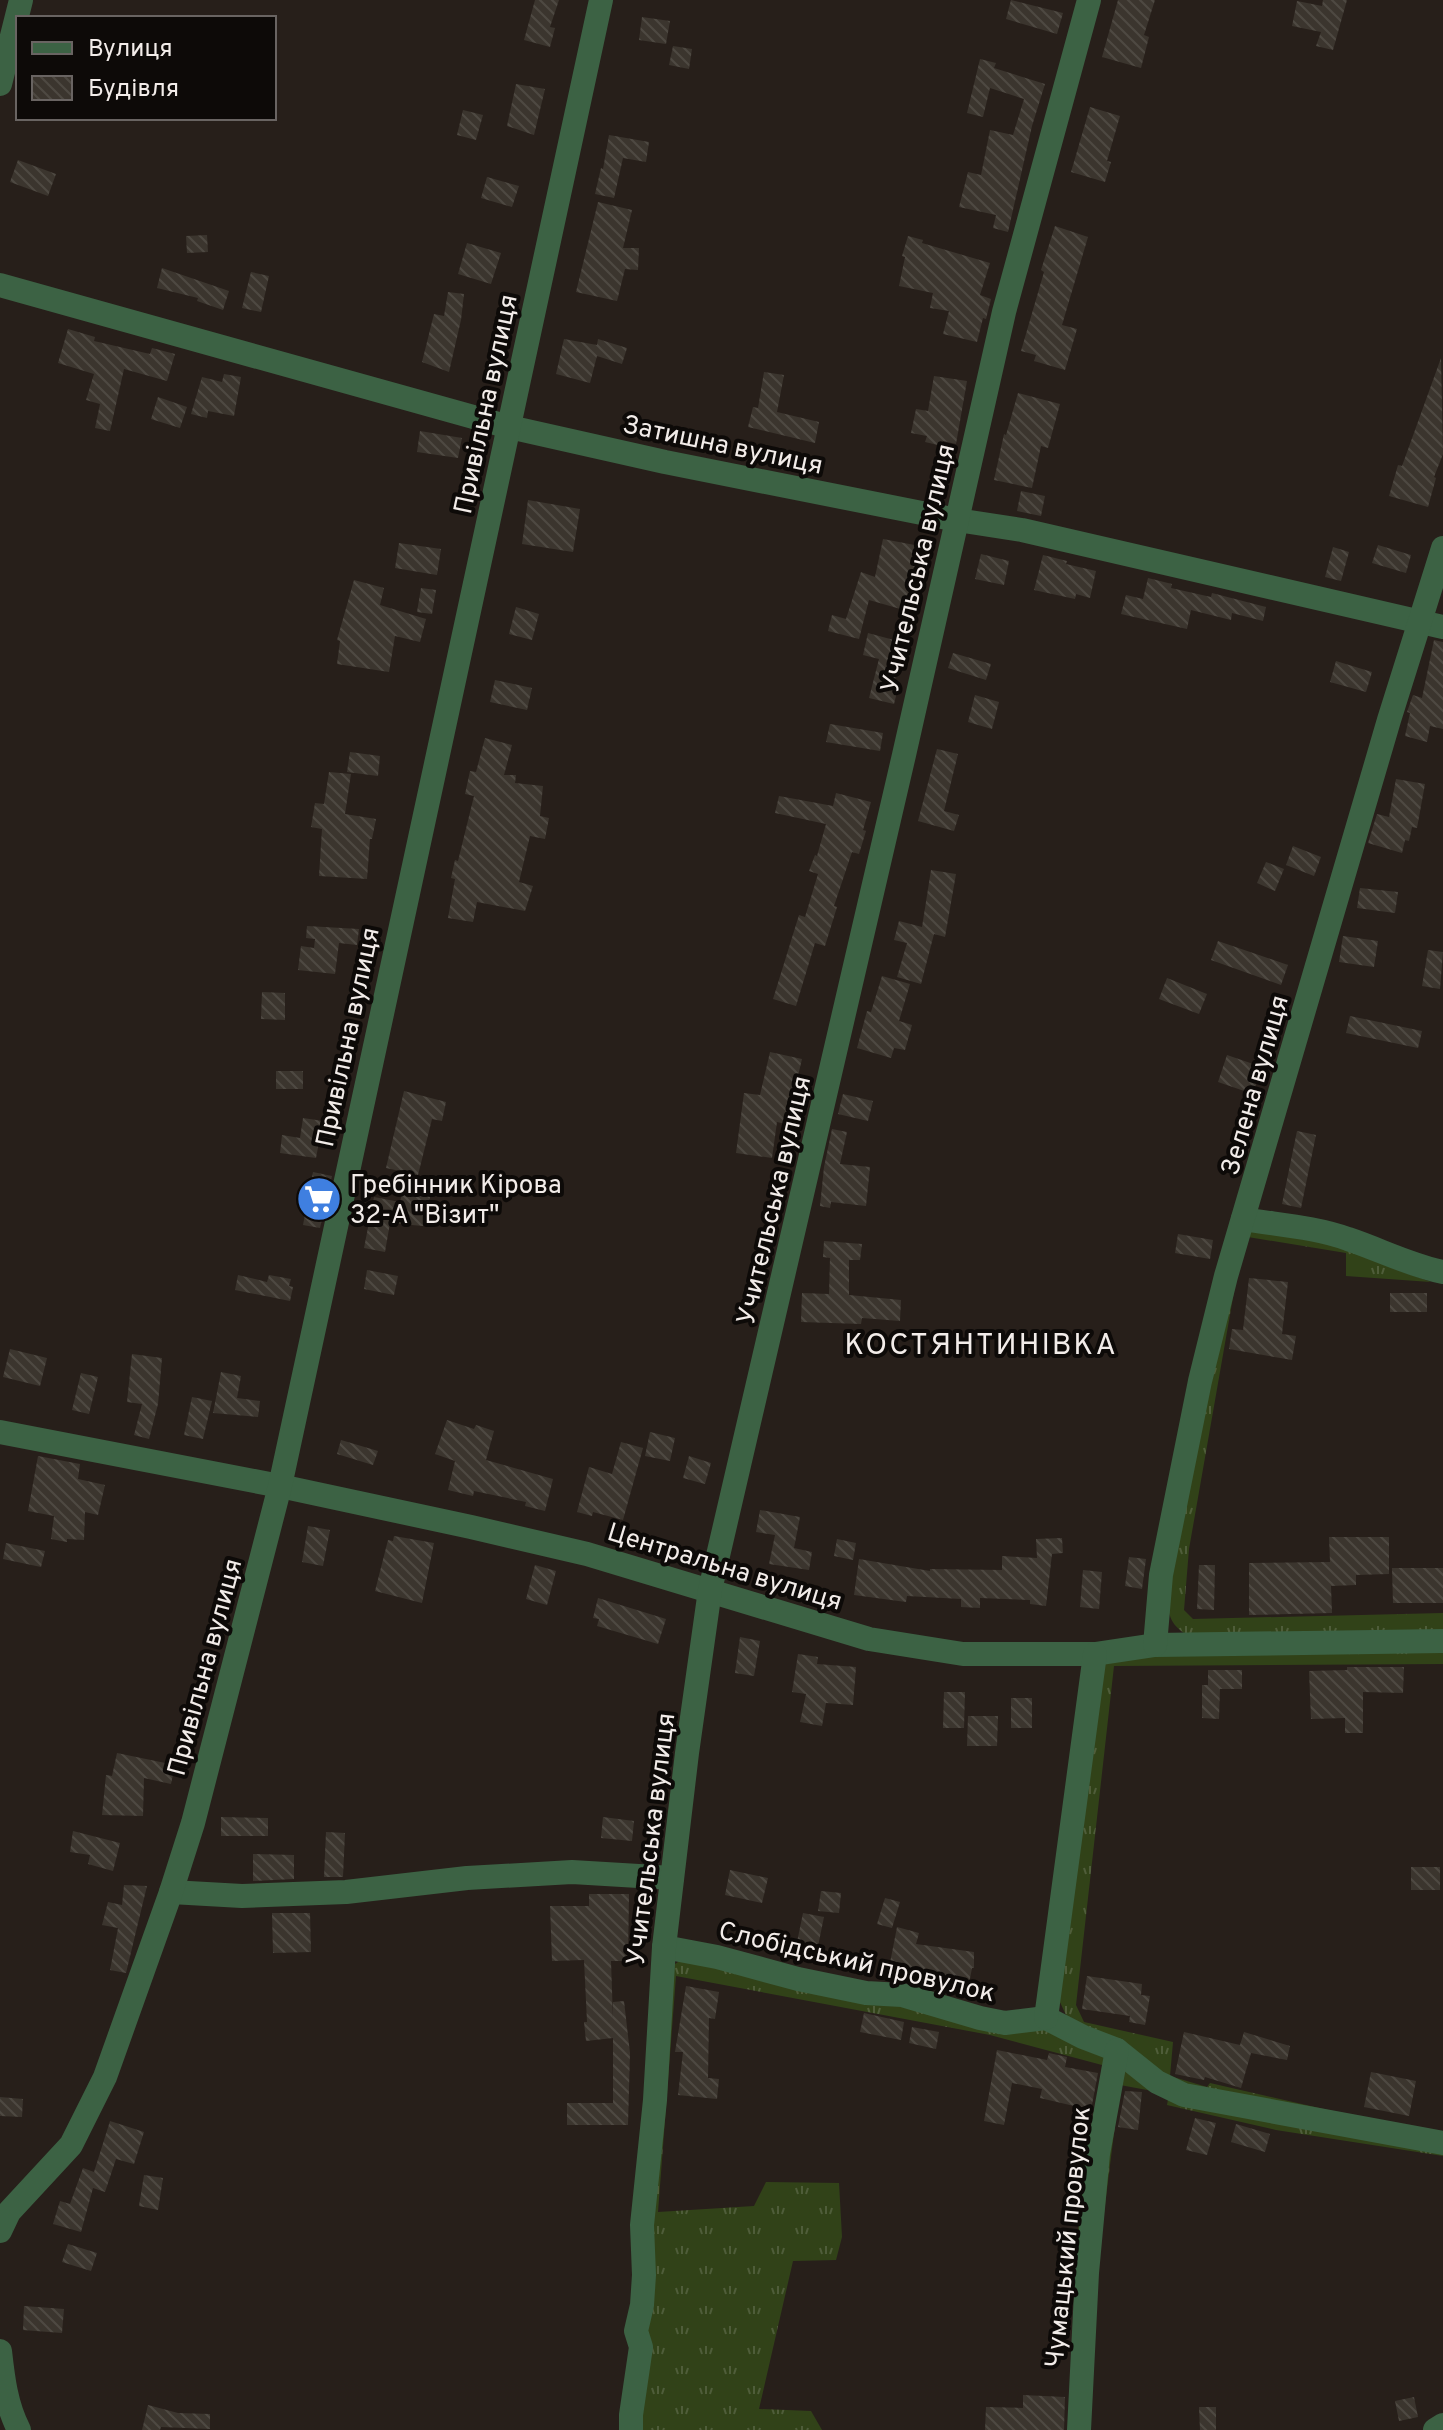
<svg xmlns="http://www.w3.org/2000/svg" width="1443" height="2430" font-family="Overpass,sans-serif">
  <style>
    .grass { fill: url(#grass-tufts) }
    .building { fill: url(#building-back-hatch) }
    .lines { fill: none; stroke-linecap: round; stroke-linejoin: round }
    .minor { stroke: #3c6244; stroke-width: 24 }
    .labels { text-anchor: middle; stroke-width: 8; stroke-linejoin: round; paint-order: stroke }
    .street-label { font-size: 26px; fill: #f2ece9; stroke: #0d0a08 }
    .poi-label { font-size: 26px; fill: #f2ece9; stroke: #0d0a08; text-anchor: start }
    .quarter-label { font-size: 30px; letter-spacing: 2px; fill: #f2ece9; stroke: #0d0a08 }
  </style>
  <defs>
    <pattern id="grass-tufts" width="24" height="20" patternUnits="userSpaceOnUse" patternTransform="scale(2)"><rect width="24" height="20" fill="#314218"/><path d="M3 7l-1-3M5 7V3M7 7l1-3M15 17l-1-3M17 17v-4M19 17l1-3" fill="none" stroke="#4f5d3a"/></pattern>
    <pattern id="building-back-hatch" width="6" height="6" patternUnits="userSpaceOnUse" patternTransform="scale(2)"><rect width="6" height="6" fill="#3b352e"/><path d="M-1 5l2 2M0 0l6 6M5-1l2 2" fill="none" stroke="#4e4942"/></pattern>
  </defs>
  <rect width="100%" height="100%" fill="#271f1a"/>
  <g class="grass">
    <path d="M1258 1227 1326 1239 1392 1268 1431 1282 1346 1276V1253L1248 1237 1235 1286 1189 1549 1184 1610 1193 1619 1443 1613V1633L1189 1636C1171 1626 1168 1616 1167 1596L1216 1355 1245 1233Z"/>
    <path d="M1443 1648V1664L1114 1666 1076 2005 1084 2022 1173 2042 1170 2076 1207 2087 1210 2083 1429 2133 1178 2089 1076 2024 1066 2015 1059 2000 1100 1666 1109 1657Z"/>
    <path d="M695 1957 1049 2028 1107 2053 1069 2430 1081 2168 1098 2104 1102 2065 990 2035 676 1976 658 2212 754 2206 766 2182 839 2183 842 2237 836 2260 793 2261 759 2409 811 2411 822 2430H639L669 1968 678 1962Z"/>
    <path d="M1121 2065 1150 2081 1443 2146V2156L1276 2130 1167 2105 1169 2094 1120 2085 1101 2237 1093 2271Z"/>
  </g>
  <g class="building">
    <path d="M535 0H559L550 27 555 28 550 47 524 40Z"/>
    <path d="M1011 0 1063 13 1057 34 1006 19Z"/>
    <path d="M1118 0H1155L1144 35 1149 37 1141 68 1102 57Z"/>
    <path d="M1323 0H1347L1333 50 1316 46 1321 32 1292 26 1297 1 1322 6Z"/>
    <path d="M642 17 670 21 666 44 639 40Z"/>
    <path d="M673 46 692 49 689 69 669 65Z"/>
    <path d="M980 59 996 63 994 68 1045 84 1032 126 1008 232 993 228 996 215 959 207 968 172 981 175 990 130 1013 135 1024 99 990 88 983 117 967 113Z"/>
    <path d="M516 84 545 89 534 135 507 126Z"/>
    <path d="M1090 107 1120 116 1107 161 1111 162 1105 182 1071 172Z"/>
    <path d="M463 110 483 115 476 140 457 135Z"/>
    <path d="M609 135 649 142 646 162 623 158 614 198 595 194 601 168 603 169Z"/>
    <path d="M18 160 56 174 48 196 10 182Z"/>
    <path d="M487 177 519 186 512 207 481 198Z"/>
    <path d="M598 202 632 210 623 248H639L638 270 625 269 617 301 576 292Z"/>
    <path d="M1055 226 1088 237 1062 325 1077 329 1065 370 1034 361 1036 355 1021 351 1044 272 1041 270Z"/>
    <path d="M207 235 208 252 187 253 186 236Z"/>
    <path d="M908 236 923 240 922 243 990 263 980 295 991 299 986 319 983 318 977 342 943 334 949 311 930 308 933 293 899 286 905 257 902 256Z"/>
    <path d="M467 243 501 253 491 284 458 274Z"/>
    <path d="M162 268 229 291 223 310 197 301 198 298 157 288Z"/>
    <path d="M251 272 269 276 261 312 242 308Z"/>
    <path d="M448 292 464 294 461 320 449 372 422 362 434 314 444 316Z"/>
    <path d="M68 329 95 337 94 341 150 354 152 348 175 354 167 381 124 369 110 431 95 428 100 404 86 400 94 374 58 363Z"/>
    <path d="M564 339 597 345 598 339 627 348 622 364 597 356 590 383 556 374Z"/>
    <path d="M1441 358 1443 454 1434 477 1436 478 1428 507 1389 496 1398 465 1402 466Z"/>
    <path d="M764 372 784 375 777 412 819 422 815 443 748 427 753 407 758 408Z"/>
    <path d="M224 374 241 377 234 416 208 411 207 418 191 414 202 377 222 382Z"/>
    <path d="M934 376 967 381 956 444 943 441 942 446 925 442 927 436 911 433 916 409 928 411Z"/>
    <path d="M1018 393 1060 404 1048 448 1041 446 1032 488 994 480 1004 434 1006 435Z"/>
    <path d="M158 397 187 407 180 428 151 419Z"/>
    <path d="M420 431 462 438 458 458 417 452Z"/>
    <path d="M1021 491 1045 496 1041 516 1017 511Z"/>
    <path d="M528 500 580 509 573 552 522 544Z"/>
    <path d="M883 539 920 546 912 585 918 587 911 612 869 600 859 639 828 631 832 615 846 619 861 572 875 577Z"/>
    <path d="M399 543 441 549 437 575 395 568Z"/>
    <path d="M1378 545 1411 555 1406 573 1372 563Z"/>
    <path d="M1333 547 1349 552 1341 581 1325 577Z"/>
    <path d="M981 554 1009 561 1004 585 975 579Z"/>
    <path d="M1043 555 1067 561 1066 564 1096 571 1090 598 1076 594 1075 599 1034 590Z"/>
    <path d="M1148 578 1172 584 1171 588 1211 597 1212 593 1266 607 1263 621 1232 613 1231 620 1191 610 1187 629 1121 614 1126 595 1143 599Z"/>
    <path d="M354 580 384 588 380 605 426 619 420 642 395 636 389 672 337 664 340 641 337 640Z"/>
    <path d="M421 588 436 590 432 614 417 612Z"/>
    <path d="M516 607 539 614 532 640 509 634Z"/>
    <path d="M868 633 905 643 894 683 899 684 894 704 869 698 879 659 863 655Z"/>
    <path d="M1434 640 1443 642V729L1430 726 1427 742 1405 736 1410 713 1407 712 1413 695 1422 698Z"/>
    <path d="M953 653 991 664 986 680 948 668Z"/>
    <path d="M1336 661 1372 672 1366 692 1330 682Z"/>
    <path d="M495 680 532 688 527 710 490 702Z"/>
    <path d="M975 695 999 702 992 729 968 722Z"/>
    <path d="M830 724 883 733 880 751 826 742Z"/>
    <path d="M485 738 512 745 504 775H516L515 783 543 786 540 816 549 818 545 839 530 836 519 882 533 886 525 911 477 902 473 922 448 918 455 879 451 878 455 860 458 861 474 796 465 794 470 771 476 772Z"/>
    <path d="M937 749 958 754 944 811 959 815 954 831 918 821Z"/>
    <path d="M350 752 380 756 378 776 347 772Z"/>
    <path d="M329 772 351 774 345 814 376 819 372 839H370L367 879 319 876 322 829 311 827 315 803 324 804Z"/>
    <path d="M1396 779 1425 784 1417 828 1412 827 1409 841 1405 840 1402 853 1368 843 1377 814 1389 817Z"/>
    <path d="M836 793 871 802 863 830 866 831 859 854 852 852 834 906 837 907 825 946 815 943 796 1006 773 999 799 915 805 917 818 874 809 871 815 855 817 856 826 824 775 813 779 796 833 806Z"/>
    <path d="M1293 846 1321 857 1314 876 1286 865Z"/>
    <path d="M1266 862 1284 869 1275 891 1257 883Z"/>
    <path d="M931 870 956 874 945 937 934 934 921 984 897 977 907 943 894 940 899 921 922 927Z"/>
    <path d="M1360 888 1398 892 1395 913 1357 908Z"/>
    <path d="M307 926 359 929 357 945 339 943 335 974 298 970 301 946 314 948 315 939 306 938Z"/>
    <path d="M1343 936 1378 941 1374 967 1339 962Z"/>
    <path d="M1218 941 1288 965 1281 985 1211 960Z"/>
    <path d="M1428 950 1443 952 1440 989 1422 986Z"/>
    <path d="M882 976 910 984 899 1021 912 1025 905 1050 894 1048 891 1058 857 1048 867 1011 871 1012Z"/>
    <path d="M1167 978 1207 994 1199 1014 1159 999Z"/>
    <path d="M262 992 285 993V1020L261 1019Z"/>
    <path d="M1350 1016 1422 1031 1418 1048 1346 1033Z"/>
    <path d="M770 1052 802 1059 793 1097 796 1098 790 1125 777 1122 772 1158 736 1153 744 1093 760 1095Z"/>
    <path d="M1227 1055 1262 1067 1253 1094 1218 1082Z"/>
    <rect x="276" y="1071" width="27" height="18"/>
    <path d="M404 1091 446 1102 442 1121 432 1119 418 1175 386 1168Z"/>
    <path d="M843 1094 873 1101 868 1121 838 1114Z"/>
    <path d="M303 1118 323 1121 316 1158 280 1153 282 1135 300 1138Z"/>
    <path d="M832 1129 847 1132 840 1164 870 1167 866 1206 831 1202 830 1208 820 1206 824 1167Z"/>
    <path d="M1297 1131 1316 1135 1301 1208 1282 1204Z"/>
    <path d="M313 1172 332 1176 320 1228 303 1225Z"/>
    <path d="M405 1182 432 1189 423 1226 390 1223 385 1252 364 1248 374 1197 400 1202Z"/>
    <path d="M1178 1234 1213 1240 1210 1259 1175 1253Z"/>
    <path d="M824 1241 862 1244 860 1260H849V1295L901 1300 900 1321 862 1318 861 1324 801 1322 802 1293 829 1294 830 1258 823 1257Z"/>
    <path d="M367 1270 398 1276 394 1295 364 1289Z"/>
    <path d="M238 1275 267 1282 269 1275 291 1279 289 1286 293 1287 290 1301 235 1290Z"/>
    <path d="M1249 1278 1288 1282 1282 1334 1296 1336 1292 1360 1229 1349 1232 1329 1243 1330Z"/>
    <rect x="1390" y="1293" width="37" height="19"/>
    <path d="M10 1349 47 1358 40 1386 3 1377Z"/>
    <path d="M132 1354 162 1358 158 1404 149 1439 134 1435 142 1404 127 1402Z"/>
    <path d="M221 1372 241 1376 237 1398 260 1401 258 1417 213 1413Z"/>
    <path d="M81 1373 98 1377 89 1414 72 1410Z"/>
    <path d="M192 1397 212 1401 203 1439 184 1435Z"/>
    <path d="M447 1420 474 1429 476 1425 494 1431 486 1460 553 1479 545 1511 525 1506 526 1502 474 1491 473 1496 448 1490 455 1461 435 1454Z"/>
    <path d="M650 1432 675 1438 670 1461 645 1456Z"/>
    <path d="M341 1440 378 1451 373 1465 337 1454Z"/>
    <path d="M621 1442 643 1448 623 1520 593 1512 592 1516 577 1512 589 1467 612 1474Z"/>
    <path d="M38 1456 80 1464 78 1479 105 1485 98 1515 85 1512 84 1540 67 1539V1542L51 1539 54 1516 28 1511Z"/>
    <path d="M689 1456 711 1463 705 1484 683 1478Z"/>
    <path d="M760 1510 800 1517 794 1548 812 1552 809 1570 769 1564 775 1535 756 1532Z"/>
    <path d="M308 1526 330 1530 323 1566 302 1562Z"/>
    <path d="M394 1536 434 1543 422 1603 375 1591 388 1540 393 1541Z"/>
    <path d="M1329 1537H1389V1574L1356 1575V1585L1331 1586 1332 1613 1249 1615V1563L1330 1562Z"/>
    <path d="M1062 1538 1063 1553 1052 1554 1046 1606 1030 1604V1600L980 1598V1608L961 1607V1599L907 1596 906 1602 854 1595 859 1559 930 1571V1569L1002 1570V1556L1037 1558 1036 1539Z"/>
    <path d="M837 1539 856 1543 853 1560 834 1556Z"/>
    <path d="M6 1543 45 1551 41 1567 3 1559Z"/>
    <path d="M1129 1557 1146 1559 1142 1589 1125 1586Z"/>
    <path d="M535 1565 556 1571 547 1605 526 1599Z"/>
    <path d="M1199 1565H1215L1214 1610 1197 1609Z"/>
    <path d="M1392 1568H1443V1603H1393Z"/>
    <path d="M1083 1570 1102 1572 1099 1609 1080 1607Z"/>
    <path d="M598 1598 666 1619 658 1644 597 1626 599 1619 593 1618Z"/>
    <path d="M740 1637 760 1641 754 1676 735 1673Z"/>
    <path d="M798 1654 818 1657 817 1664 856 1667 853 1705 826 1703 822 1726 800 1722 806 1694 792 1692Z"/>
    <path d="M1347 1667H1404L1403 1693 1363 1692V1733H1345V1718L1311 1719 1309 1671 1347 1670Z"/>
    <path d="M1208 1670H1242V1689H1220L1219 1719 1202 1718V1685H1208Z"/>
    <path d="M944 1692H965L964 1728H943Z"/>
    <rect x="1011" y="1698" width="21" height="30"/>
    <path d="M968 1716H998L997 1746H967Z"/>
    <path d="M117 1753 175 1765 171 1784 144 1778 143 1816 102 1815 106 1775 112 1776Z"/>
    <path d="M221 1817 268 1818V1836H221Z"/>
    <path d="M603 1817 634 1821 632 1841 601 1838Z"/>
    <path d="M73 1831 120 1843 113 1871 88 1864 90 1855 70 1852Z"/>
    <path d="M326 1832 345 1833 343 1877H324Z"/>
    <path d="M253 1854 294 1855V1879L253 1881Z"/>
    <rect x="1411" y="1867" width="29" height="23"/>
    <path d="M730 1870 768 1878 762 1903 725 1895Z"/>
    <path d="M124 1885 147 1886 126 1973 110 1970 118 1928 102 1925 108 1902 122 1905Z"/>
    <path d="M821 1891 841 1893 839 1913 818 1911Z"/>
    <path d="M589 1894H629L628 1961H611L613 2019V2002L624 2001 630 2053 628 2125H567V2103H613V2038L586 2041 584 2022H587L584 1960 552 1961 550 1906H589Z"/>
    <path d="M885 1898 900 1902 892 1928 877 1924Z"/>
    <path d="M272 1913H310L311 1952 273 1953Z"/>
    <path d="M803 1913 824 1917 817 1951 796 1947Z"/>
    <path d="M897 1927 919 1933 916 1944 974 1952V1968H972L968 1989 946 1985 947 1979 889 1968Z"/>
    <path d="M1087 1976 1142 1984 1141 1995 1150 1996 1145 2025 1129 2022 1130 2016 1082 2009Z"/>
    <path d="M686 1986 719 1992 715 2019 709 2018 708 2078 719 2079 717 2099 678 2095 683 2052H675Z"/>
    <path d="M864 2013 904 2022 901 2040 860 2032Z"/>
    <path d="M912 2027 939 2032 936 2049 909 2043Z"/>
    <path d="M1184 2032 1240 2045 1244 2032 1290 2046 1287 2060 1251 2053 1241 2088 1205 2077 1204 2080 1175 2074Z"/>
    <path d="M997 2050 1047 2060 1049 2053 1067 2057 1065 2067 1098 2073 1091 2110 1040 2098 1042 2089 1012 2083 1004 2125 984 2121Z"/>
    <path d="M1371 2072 1416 2081 1409 2116 1364 2107Z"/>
    <path d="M1125 2091 1142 2092 1138 2130 1118 2127Z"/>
    <path d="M0 2097 23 2099 22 2117 0 2116Z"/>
    <path d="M1195 2118 1216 2123 1207 2155 1186 2150Z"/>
    <path d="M110 2121 144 2132 134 2164 116 2159 105 2192 93 2188 81 2232 53 2224 60 2201 70 2204 83 2168 94 2172Z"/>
    <path d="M1236 2124 1270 2134 1265 2152 1231 2142Z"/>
    <path d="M144 2175 163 2178 158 2210 139 2206Z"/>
    <path d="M68 2244 97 2253 91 2271 62 2262Z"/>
    <path d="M24 2306 64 2309 62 2333 23 2330Z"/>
    <path d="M1023 2395 1065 2397 1064 2430H985L986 2407 1023 2408Z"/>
    <path d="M1414 2397 1418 2417 1399 2421 1395 2401Z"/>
    <path d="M148 2405 178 2413 210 2414V2429L161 2427 160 2430H142Z"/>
    <path d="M1199 2407H1216V2430H1200Z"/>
  </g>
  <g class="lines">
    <g class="minor">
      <path d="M0 84 21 0"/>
      <path d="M0 285 509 427 665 462 957 520 1022 530 1443 627"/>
      <path d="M1243 1219C1279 1225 1315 1227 1348 1239 1381 1250 1409 1265 1443 1272"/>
      <path d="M0 1432 280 1486 471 1527 587 1554 869 1639 963 1654H1095L1155 1645 1443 1641"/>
      <path d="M1155 1645 1161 1575 1200 1381 1226 1276 1389 720 1443 548"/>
      <path d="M171 1892 242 1896 346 1892 467 1878 572 1872 672 1878"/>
      <path d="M664 1947 717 1957 798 1979 866 1993 902 1995 980 2018 1005 2023 1046 2018 1083 2037 1117 2050 1157 2082 1184 2095 1443 2143"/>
      <path d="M1046 2018 1095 1654"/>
      <path d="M0 2231 9 2212 71 2145 105 2077 171 1892 193 1823 280 1486 601 0"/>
      <path d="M0 2351C3 2378 6 2405 19 2430"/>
      <path d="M631 2430V2415L641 2347 636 2331 642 2305 644 2275 642 2225 655 2100 664 1947 687 1753 710 1590 904 755 1004 312 1089 0"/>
      <path d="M1079 2430 1087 2273 1098 2154 1117 2050"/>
      <path d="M1435 2430 1443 2425"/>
    </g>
  </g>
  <defs>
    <g id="supermarket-disc" transform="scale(2.3)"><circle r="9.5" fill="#3f7fe0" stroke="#0d0a08"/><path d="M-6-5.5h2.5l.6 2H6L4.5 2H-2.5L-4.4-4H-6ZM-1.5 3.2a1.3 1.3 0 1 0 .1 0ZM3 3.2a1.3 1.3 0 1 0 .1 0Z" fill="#fff"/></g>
  </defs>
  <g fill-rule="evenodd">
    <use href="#supermarket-disc" x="319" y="1199"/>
  </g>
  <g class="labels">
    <g class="street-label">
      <text transform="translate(485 404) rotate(-78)" y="9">Привільна вулиця</text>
      <text transform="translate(723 444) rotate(12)" y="9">Затишна вулиця</text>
      <text transform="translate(917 568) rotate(-77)" y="9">Учительська вулиця</text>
      <text transform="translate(347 1037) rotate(-78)" y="9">Привільна вулиця</text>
      <text transform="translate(1254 1085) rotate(-74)" y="9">Зелена вулиця</text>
      <text transform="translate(773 1200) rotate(-77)" y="9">Учительська вулиця</text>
      <text transform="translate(725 1566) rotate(17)" y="9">Центральна вулиця</text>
      <text transform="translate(204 1667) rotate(-75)" y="9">Привільна вулиця</text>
      <text transform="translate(650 1839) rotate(-83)" y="9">Учительська вулиця</text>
      <text transform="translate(857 1961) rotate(13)" y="9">Слобідський провулок</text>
      <text transform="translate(1067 2237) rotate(-84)" y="9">Чумацький провулок</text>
    </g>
    <g class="poi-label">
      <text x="350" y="1193">Гребінник Кірова<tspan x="350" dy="30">32-А "Візит"</tspan></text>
    </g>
    <g class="quarter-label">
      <text x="981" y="1354">КОСТЯНТИНІВКА</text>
    </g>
  </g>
  <rect x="16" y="16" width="260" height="104" fill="#0d0a08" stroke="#696462" stroke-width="2"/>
  <rect x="32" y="42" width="40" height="12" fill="#3c6244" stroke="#696462" stroke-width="2"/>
  <text x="88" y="56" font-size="24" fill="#f2ece9">Вулиця</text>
  <rect x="32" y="76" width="40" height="24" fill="url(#building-back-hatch)" stroke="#696462" stroke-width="2"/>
  <text x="88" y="96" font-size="24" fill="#f2ece9">Будівля</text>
</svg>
